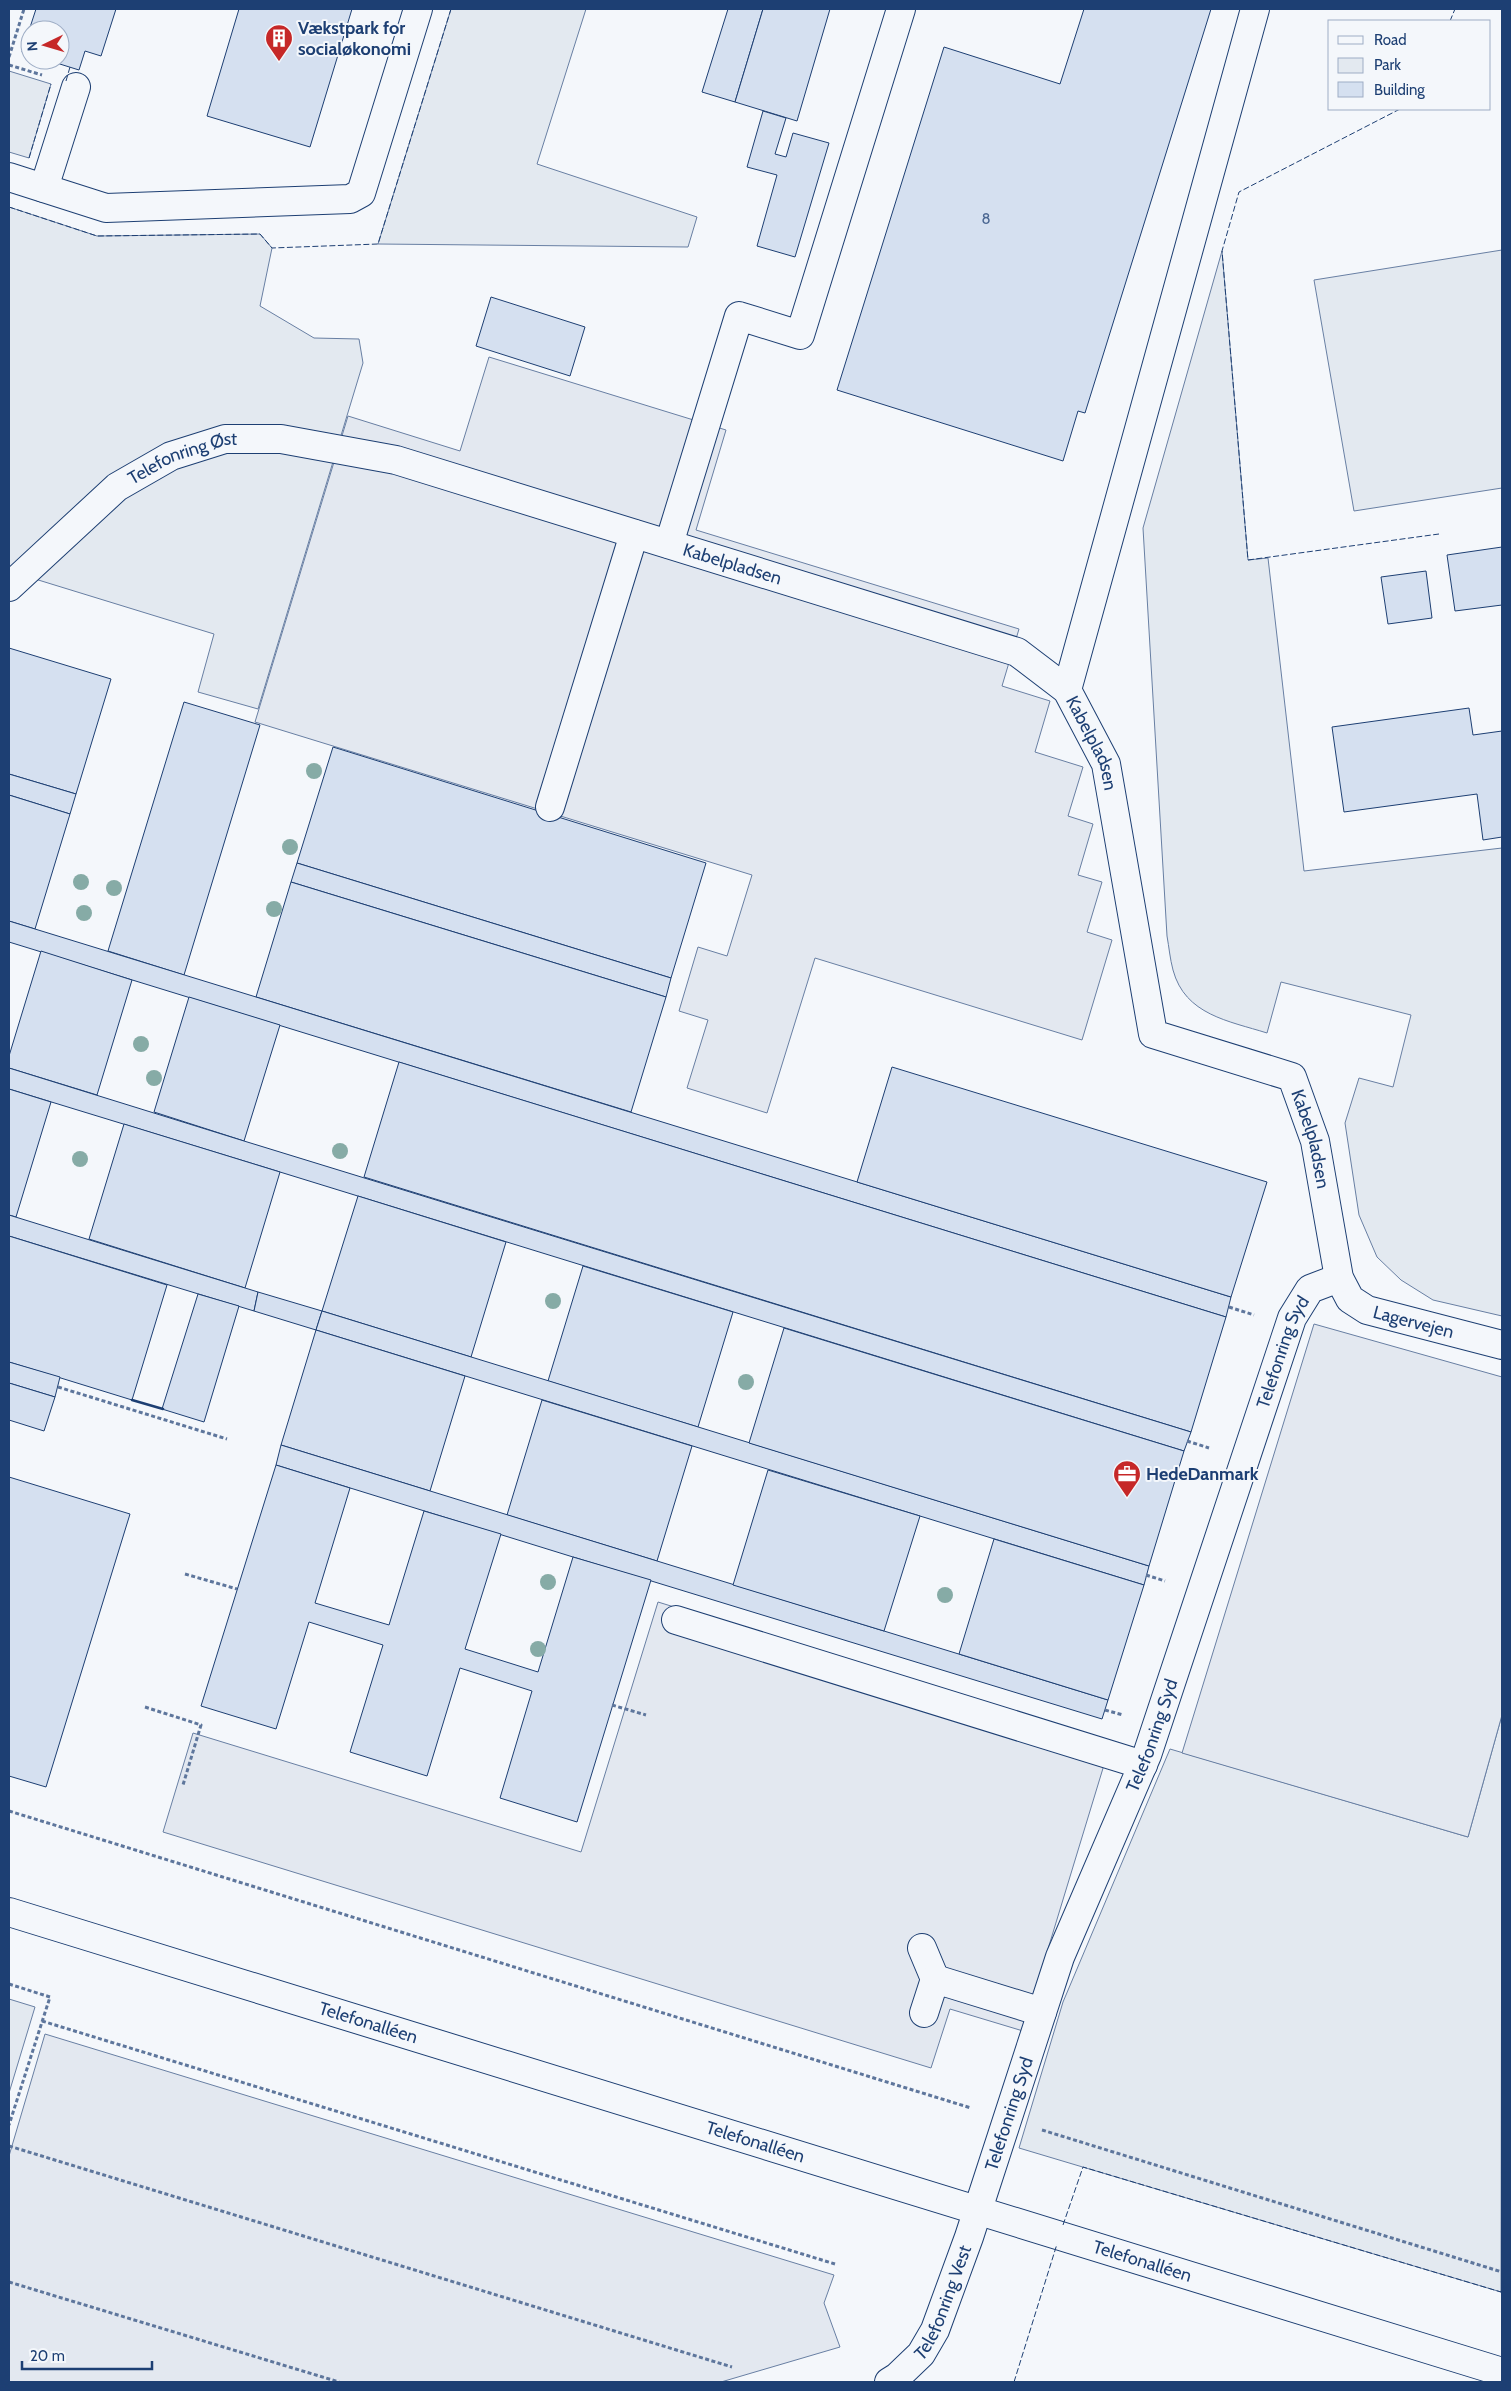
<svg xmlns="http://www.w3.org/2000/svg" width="1511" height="2391" font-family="Cabin,sans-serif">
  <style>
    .green { fill: #e3e9f0; stroke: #687fa3 }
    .parking { fill: #e3e8f0; stroke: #687fa3 }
    .building { fill: #d5e0f0; stroke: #1d3f73 }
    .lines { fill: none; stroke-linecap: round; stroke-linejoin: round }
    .minor-casing { stroke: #1d3f73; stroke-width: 30 }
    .path { stroke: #5e769c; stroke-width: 3; stroke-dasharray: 4 2.5; stroke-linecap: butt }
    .minor { stroke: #f4f7fb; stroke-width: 28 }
    .fence { stroke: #1d3f73; stroke-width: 1; stroke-dasharray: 6 2.5; stroke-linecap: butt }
    .wall { stroke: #1d3f73; stroke-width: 2.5 }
    .tree { fill: #86aba6 }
    .labels { text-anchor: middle; stroke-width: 4; stroke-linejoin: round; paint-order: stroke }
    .number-label { font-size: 15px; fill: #4b6792 }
    .poi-label { font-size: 18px; font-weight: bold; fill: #1d3f73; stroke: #f4f7fb; text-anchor: start }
    .street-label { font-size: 18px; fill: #1d3f73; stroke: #f4f7fb }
  </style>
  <rect width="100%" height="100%" fill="#f4f7fb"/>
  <g class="green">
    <path d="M451 9H586L537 164 697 217 688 247 378 244Z"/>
    <path d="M9 71 51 84 29 158 9 152Z"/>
    <path d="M9 207 97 236 260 234 272 248 260 306 314 338 359 339 363 363 258 709 198 692 214 634 9 571Z"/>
    <path d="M1502 250V488L1354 511 1314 280Z"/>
    <path d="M1222 251 1248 560 1268 558 1304 871 1502 848V1316L1433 1300 1401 1280 1377 1257 1359 1215 1345 1123 1359 1078 1393 1087 1411 1015 1281 982 1267 1033C1229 1021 1185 1015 1173 970 1170 959 1169 947 1167 936L1143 528Z"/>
    <path d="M1502 1715 1501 2292 1019 2148 1063 2002 1170 1749 1468 1837Z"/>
    <path d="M9 1999 35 2007 9 2093Z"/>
  </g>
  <g class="parking">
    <path d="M489 357 726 430 696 530 1019 629 1002 686 1050 701 1035 752 1083 767 1068 816 1093 824 1078 875 1102 882 1087 932 1112 940 1082 1040 815 958 767 1113 687 1088 708 1020 679 1011 698 947 727 956 752 875 255 722 348 416 460 451Z"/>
    <path d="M1314 1324 1502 1377V1715L1468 1837 1182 1753Z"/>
    <path d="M658 1602 1111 1742 1023 2031 950 2009 931 2068 163 1832 193 1733 581 1852Z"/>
    <path d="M45 2034 834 2275 824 2303 840 2347 721 2382H9V2156Z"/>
  </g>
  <g class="building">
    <path d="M36 9H116L101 56 85 51 79 70 47 60H60V30H30V55L22 52Z"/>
    <path d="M239 9H352L310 147 207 116Z"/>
    <path d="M728 9H763L735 102 702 92Z"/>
    <path d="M763 9H830L797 121 735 102Z"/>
    <path d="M1084 9H1211L1085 413 1078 411 1063 461 837 390 944 47 1060 84Z"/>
    <path d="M763 111 786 118 775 154 786 157 793 133 829 143 795 257 757 246 777 175 747 167Z"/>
    <path d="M491 297 585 327 570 376 476 346Z"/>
    <path d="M1502 547V605L1455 611 1447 555Z"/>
    <path d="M1426 571 1432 618 1388 624 1381 577Z"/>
    <path d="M9 648 111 679 76 794 9 774Z"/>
    <path d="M184 702 260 725 184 975 108 951Z"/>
    <path d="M1469 708 1473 735 1502 731V837L1483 840 1477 794 1344 812 1332 727Z"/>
    <path d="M333 747 706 863 671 978 297 863Z"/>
    <path d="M9 774 76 794 70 814 9 795Z"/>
    <path d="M9 795 70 814 35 929 9 921Z"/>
    <path d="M297 863 671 978 666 997 291 882Z"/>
    <path d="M291 882 666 997 631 1112 256 997Z"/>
    <path d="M9 921 1231 1297 1226 1317 9 942Z"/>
    <path d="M41 951 132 980 97 1095 9 1068V1056Z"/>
    <path d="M189 997 280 1025 244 1141 154 1112Z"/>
    <path d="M399 1062 1226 1317 1191 1432 364 1177Z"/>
    <path d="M892 1067 1267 1182 1231 1297 857 1182Z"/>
    <path d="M9 1068 244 1141 1191 1432 1184 1451 280 1172 9 1089Z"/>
    <path d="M9 1089 51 1102 16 1217 9 1215Z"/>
    <path d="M124 1124 280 1172 245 1288 89 1239Z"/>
    <path d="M358 1196 506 1242 471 1357 322 1311Z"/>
    <path d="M9 1215 258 1292 254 1311 9 1236Z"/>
    <path d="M9 1236 167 1285 132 1400 9 1362Z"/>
    <path d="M583 1266 733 1312 698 1427 548 1381Z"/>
    <path d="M258 1292 322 1311 316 1330 254 1311Z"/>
    <path d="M198 1294 239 1306 204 1422 162 1409Z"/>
    <path d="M322 1311 1149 1566 1144 1585 316 1330Z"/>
    <path d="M784 1328 1184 1451 1149 1566 749 1443Z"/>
    <path d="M316 1330 465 1376 430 1491 281 1445Z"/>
    <path d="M9 1362 60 1377 55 1397 9 1383Z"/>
    <path d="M9 1383 55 1397 44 1431 9 1420Z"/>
    <path d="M542 1400 692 1446 657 1561 507 1515Z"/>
    <path d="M281 1445 884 1631 1108 1700 1102 1719 573 1557 276 1465Z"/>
    <path d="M276 1465 350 1488 315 1603 389 1625 424 1511 501 1534 465 1649 538 1672 573 1557 651 1580 577 1822 500 1798 532 1691 460 1668 427 1776 350 1752 383 1645 309 1622 276 1729 201 1706Z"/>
    <path d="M768 1470 920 1516 884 1631 733 1585Z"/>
    <path d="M9 1477 130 1514 46 1787 9 1776Z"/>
    <path d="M994 1539 1144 1585 1108 1700 959 1654Z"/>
  </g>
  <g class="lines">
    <g class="minor-casing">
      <g id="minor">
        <path d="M9 177 106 208 350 199 361 193 418 9"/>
        <path d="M44 188 76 87"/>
        <path d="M669 544 739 316 800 335 901 9"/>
        <path id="s1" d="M9 587 117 487 171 456 225 439H281L396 460 1017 652 1067 690 1106 764 1153 1034 1292 1077 1315 1141 1339 1278 1350 1299 1367 1310 1502 1345"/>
        <path d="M1067 690 1255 9"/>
        <path d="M550 807 634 534"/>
        <path d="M676 1620 1143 1765"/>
        <path id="s2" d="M9 1912 1502 2372"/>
        <path d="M922 1948 935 1979"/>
        <path d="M924 2013 935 1979 1042 2012"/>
        <path id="s3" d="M889 2382 897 2377 921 2354 935 2330 969 2237 1060 1957 1147 1755 1292 1318 1310 1289 1339 1278"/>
      </g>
    </g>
    <g class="path">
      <path d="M9 57 24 9"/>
      <path d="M9 65 42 75"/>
      <path d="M1229 1307 1254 1315"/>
      <path d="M58 1387 227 1439"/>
      <path d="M1187 1441 1209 1448"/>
      <path d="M185 1574 237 1589"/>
      <path d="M1146 1575 1165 1581"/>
      <path d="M612 1705 646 1715"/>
      <path d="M145 1707 201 1725 183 1785"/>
      <path d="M1105 1710 1123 1715"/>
      <path d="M9 1811 971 2108"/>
      <path d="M9 1984 50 1997 9 2125"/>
      <path d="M42 2021 835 2264"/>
      <path d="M1042 2130 1502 2272"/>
      <path d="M9 2146 732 2367"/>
      <path d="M9 2282 339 2382"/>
    </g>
    <use href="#minor" class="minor"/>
    <g class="fence">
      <path d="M1450 21 1455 9"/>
      <path d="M66 81 70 67"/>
      <path d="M1400 109 1239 192 1222 251 1248 560 1439 534"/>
      <path d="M29 158 51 84"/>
      <path d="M9 207 97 236 260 234 272 248 378 244 451 9"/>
      <path d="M1063 2225 1083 2167 1501 2292 1502 2286"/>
      <path d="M1014 2382 1057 2244"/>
    </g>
    <path class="wall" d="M132 1400 163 1409"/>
  </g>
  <g class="tree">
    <circle cx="314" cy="771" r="8"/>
    <circle cx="290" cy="847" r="8"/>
    <circle cx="81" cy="882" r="8"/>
    <circle cx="114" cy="888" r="8"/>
    <circle cx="274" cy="909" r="8"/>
    <circle cx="84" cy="913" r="8"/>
    <circle cx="141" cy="1044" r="8"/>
    <circle cx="154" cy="1078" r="8"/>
    <circle cx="340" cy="1151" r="8"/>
    <circle cx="80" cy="1159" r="8"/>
    <circle cx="553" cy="1301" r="8"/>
    <circle cx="746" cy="1382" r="8"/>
    <circle cx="548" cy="1582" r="8"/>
    <circle cx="945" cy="1595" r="8"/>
    <circle cx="538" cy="1649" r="8"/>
  </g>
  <defs>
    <g id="building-pin" transform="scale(1.4375)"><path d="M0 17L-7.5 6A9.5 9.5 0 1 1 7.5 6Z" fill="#c62828" stroke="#f4f7fb"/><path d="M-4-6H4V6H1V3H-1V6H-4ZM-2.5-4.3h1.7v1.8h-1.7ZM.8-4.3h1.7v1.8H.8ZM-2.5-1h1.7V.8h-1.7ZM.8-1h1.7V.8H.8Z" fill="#fff"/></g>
    <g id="office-pin" transform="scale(1.4375)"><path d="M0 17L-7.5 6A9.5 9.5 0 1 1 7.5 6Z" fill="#c62828" stroke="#f4f7fb"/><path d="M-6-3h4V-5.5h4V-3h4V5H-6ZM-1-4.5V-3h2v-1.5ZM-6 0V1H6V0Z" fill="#fff"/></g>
  </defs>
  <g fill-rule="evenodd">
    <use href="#building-pin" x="279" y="38"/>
    <use href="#office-pin" x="1127" y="1474"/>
  </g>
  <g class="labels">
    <g class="number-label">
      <text x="986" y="224">8</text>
    </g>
    <g class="poi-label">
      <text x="298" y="34">Vækstpark for<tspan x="298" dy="21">socialøkonomi</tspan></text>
      <text x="1146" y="1480">HedeDanmark</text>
    </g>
    <g class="street-label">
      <text dy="6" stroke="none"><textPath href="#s1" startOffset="220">Telefonring Øst</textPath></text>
      <text dy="6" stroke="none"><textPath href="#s1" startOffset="791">Kabelpladsen</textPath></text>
      <text dy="6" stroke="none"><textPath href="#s1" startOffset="1211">Kabelpladsen</textPath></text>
      <text dy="6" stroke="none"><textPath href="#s1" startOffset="1720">Kabelpladsen</textPath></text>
      <text dy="6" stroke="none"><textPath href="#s1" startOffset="1954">Lagervejen</textPath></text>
      <text dy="6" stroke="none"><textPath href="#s3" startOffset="1109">Telefonring Syd</textPath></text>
      <text dy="6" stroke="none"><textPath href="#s3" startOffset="704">Telefonring Syd</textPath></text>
      <text dy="6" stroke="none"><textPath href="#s2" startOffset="376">Telefonalléen</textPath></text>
      <text dy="6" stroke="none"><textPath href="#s3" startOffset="299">Telefonring Syd</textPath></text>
      <text dy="6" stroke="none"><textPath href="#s2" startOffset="781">Telefonalléen</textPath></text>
      <text dy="6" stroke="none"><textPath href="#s2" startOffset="1186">Telefonalléen</textPath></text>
      <text dy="6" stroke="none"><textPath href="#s3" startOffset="99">Telefonring Vest</textPath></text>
    </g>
  </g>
  <rect width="1511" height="2391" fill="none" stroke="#1d3f73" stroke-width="20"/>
  <rect x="1328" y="20" width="162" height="90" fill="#f4f7fb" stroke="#9eadc5"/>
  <rect x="1338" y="36" width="25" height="8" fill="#f4f7fb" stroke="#9eadc5"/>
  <text x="1374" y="45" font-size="15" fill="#1d3f73">Road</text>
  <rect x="1338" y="58" width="25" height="15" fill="#e3e9f0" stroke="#9eadc5"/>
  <text x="1374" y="70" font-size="15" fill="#1d3f73">Park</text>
  <rect x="1338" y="82" width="25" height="15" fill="#d5e0f0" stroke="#9eadc5"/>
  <text x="1374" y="95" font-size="15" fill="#1d3f73">Building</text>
  <g transform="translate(45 45) rotate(265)"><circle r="24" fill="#f4f7fb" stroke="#9eadc5"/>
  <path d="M0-4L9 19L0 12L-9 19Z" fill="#c62828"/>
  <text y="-8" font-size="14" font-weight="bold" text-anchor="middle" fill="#1d3f73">N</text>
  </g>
  <path d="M22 2361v8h130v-8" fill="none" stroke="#1d3f73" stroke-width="2.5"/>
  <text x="30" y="2361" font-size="15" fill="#1d3f73" stroke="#f4f7fb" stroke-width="4" paint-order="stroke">20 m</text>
</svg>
